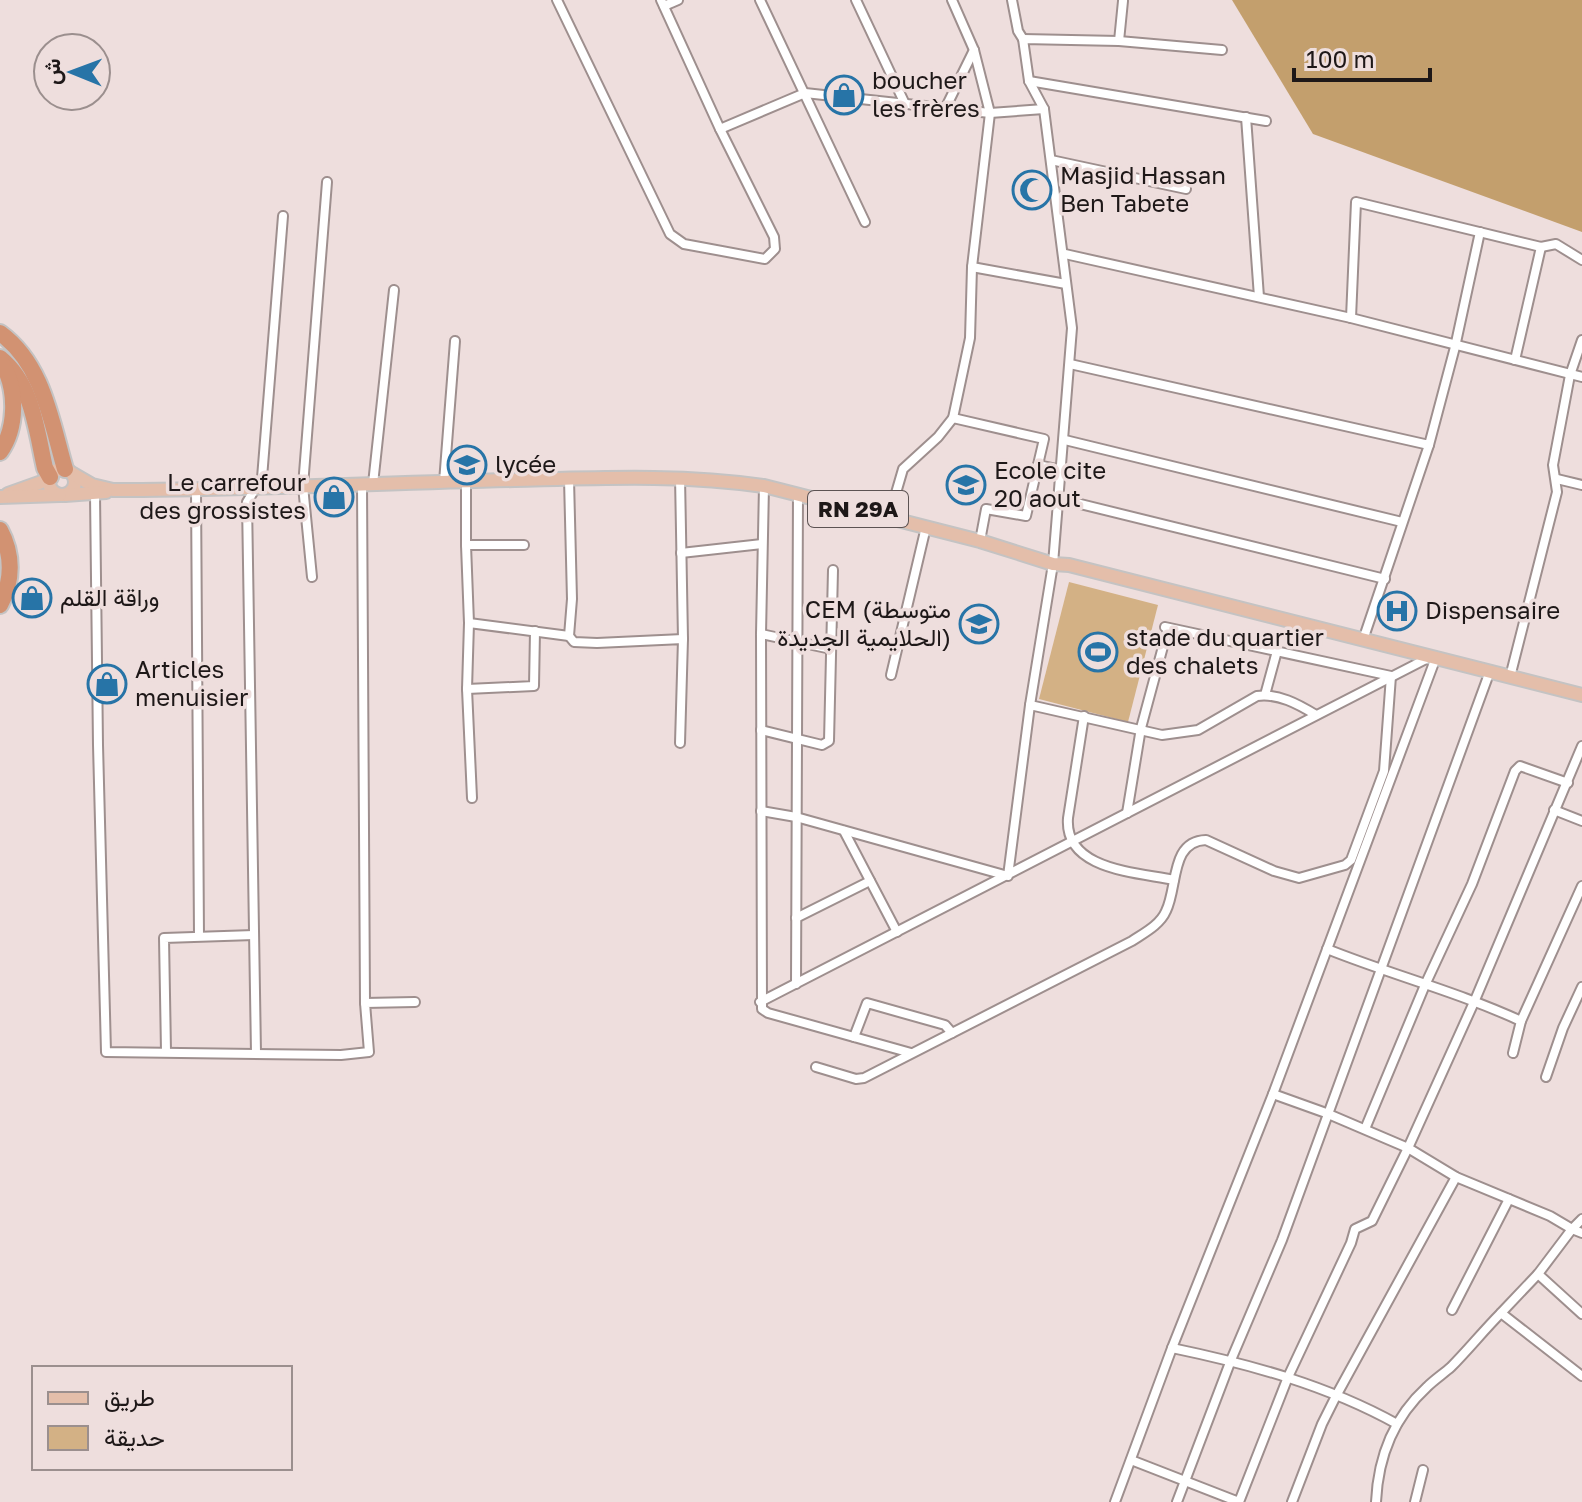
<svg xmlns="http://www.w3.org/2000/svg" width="1582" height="1502" font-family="'Golos Text',Vazirmatn,sans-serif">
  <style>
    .green { fill: #d3b185 }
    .forest { fill: #c39f6d }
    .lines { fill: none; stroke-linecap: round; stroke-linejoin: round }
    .minor-casing { stroke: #9e8f8e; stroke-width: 12 }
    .primary-casing { stroke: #c4c3c3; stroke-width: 16 }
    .motorway-casing { stroke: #c4c3c3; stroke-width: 20 }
    .minor { stroke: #fff; stroke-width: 8 }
    .primary { stroke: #e4beaa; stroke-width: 12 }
    .motorway { stroke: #d29272; stroke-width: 16 }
    .labels { text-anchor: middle; stroke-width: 7; stroke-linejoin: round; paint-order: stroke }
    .shield { fill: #eededd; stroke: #5c5353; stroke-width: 2 }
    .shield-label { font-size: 22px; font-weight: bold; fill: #1e1818 }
    .poi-label { font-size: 24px; fill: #1e1818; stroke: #eededd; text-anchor: start }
  </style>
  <rect width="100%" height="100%" fill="#eededd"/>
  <path class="green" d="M1069 582 1158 605 1128 722 1039 699Z"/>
  <path class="forest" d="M1232 0H1582V232L1313 134Z"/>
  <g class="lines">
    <g class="minor-casing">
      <g id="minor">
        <path d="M557 0 670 234 684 244 765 259 775 249 774 237 720 129 661 0"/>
        <path d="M760 0 865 222"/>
        <path d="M856 0 905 104"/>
        <path d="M1012 0 1018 31 1023 39"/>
        <path d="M664 6 678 0"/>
        <path d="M1119 41 1123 1"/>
        <path d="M1029 81 1266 121"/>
        <path d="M945 109 974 50"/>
        <path d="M1246 117 1259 297"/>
        <path d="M720 129 805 93 990 113 1044 109"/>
        <path d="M1051 160 1186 189"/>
        <path d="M1065 254 1351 318 1582 377"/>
        <path d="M972 267 1066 284"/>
        <path d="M1351 318 1356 202 1541 247 1556 244 1582 260"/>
        <path d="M1515 360 1541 247"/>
        <path d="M1070 364 1429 445 1455 347 1480 232"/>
        <path d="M953 418 1044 439 1026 516 986 509 980 541"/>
        <path d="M1065 440 1402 522"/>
        <path d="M1038 465 1062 470"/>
        <path d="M680 477 683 639"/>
        <path d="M1557 479 1582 485"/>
        <path d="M466 481V545L469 623 467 689 472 798"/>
        <path d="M444 482 455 341"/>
        <path d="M362 484 365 1003"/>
        <path d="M373 484 394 290"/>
        <path d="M764 486 761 634 762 1009 768 1013 911 1053"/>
        <path d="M196 490 199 936"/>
        <path d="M95 494 98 745 106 1052 341 1055 369 1052 365 1003 415 1002"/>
        <path d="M1060 499 1385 579"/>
        <path d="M889 517 903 469 938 437 953 418 970 338 972 267 990 113 974 50 952 0"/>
        <path d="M466 545H524"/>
        <path d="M681 553 762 544"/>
        <path d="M312 577 303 486 327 182"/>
        <path d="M469 623 569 636 574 642 597 643 683 639 680 743"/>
        <path d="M761 634 831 649"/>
        <path d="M569 636 572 599 569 479"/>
        <path d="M1363 640 1429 445"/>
        <path d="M891 675 926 527"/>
        <path d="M1510 677 1557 492 1553 465 1570 375 1582 340"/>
        <path d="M467 689 534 686 535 631"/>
        <path d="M1265 695 1277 651"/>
        <path d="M1030 705 1053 564 1072 328 1044 109 1029 81 1023 39 1119 41 1222 50"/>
        <path d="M1084 716 1068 818C1064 870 1136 872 1174 880"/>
        <path d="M761 730 822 745 829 741 833 570"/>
        <path d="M1554 810 1582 821"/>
        <path d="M761 811 796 817 1008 876 1030 705 1162 735 1198 730 1257 696C1278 693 1298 704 1316 715"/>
        <path d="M1127 813 1141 728 1168 628"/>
        <path d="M844 831 897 932"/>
        <path d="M796 918 870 881"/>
        <path d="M1327 949C1392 975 1458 992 1521 1021"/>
        <path d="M796 984 798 494"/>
        <path d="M760 1002 1428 658"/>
        <path d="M854 1037 867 1003 945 1025 952 1033"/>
        <path d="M166 1051 164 938 254 935"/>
        <path d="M256 1053 247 502 262 478 283 216"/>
        <path d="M1513 1053 1521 1021 1582 886"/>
        <path d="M816 1067 856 1079 864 1078 1132 941C1144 933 1160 925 1166 911 1178 887 1170 841 1206 840L1274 871 1299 878 1345 865 1351 860 1384 771 1391 676 1165 627"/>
        <path d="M1546 1077 1563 1028 1582 987"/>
        <path d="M1273 1094 1326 1113 1408 1148 1456 1177 1550 1216 1572 1229 1538 1274 1501 1313 1582 1376"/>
        <path d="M1365 1129 1425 985 1472 884 1515 771 1520 766 1568 783"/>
        <path d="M1582 1219 1572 1229 1582 1233"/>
        <path d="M1538 1274 1582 1314"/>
        <path d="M1452 1310 1509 1199"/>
        <path d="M1172 1348C1249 1364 1327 1385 1397 1424"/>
        <path d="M1131 1460 1239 1502 1288 1377 1351 1243 1355 1229 1372 1221 1408 1148 1475 1000 1582 746"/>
        <path d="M1115 1502 1172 1348 1273 1094 1435 660"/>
        <path d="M1177 1502 1231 1360 1282 1240 1490 671"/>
        <path d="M1292 1502 1322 1424 1336 1396 1456 1177"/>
        <path d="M1376 1502C1378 1458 1393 1418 1427 1387 1434 1380 1443 1374 1451 1367 1468 1350 1484 1330 1501 1313"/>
        <path d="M1415 1502 1423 1470"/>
      </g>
    </g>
    <g class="primary-casing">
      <g id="primary">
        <circle cx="62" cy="482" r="13"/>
        <path d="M73 474 92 485 113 490C247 490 381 483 515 480 599 478 681 474 764 486L980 541 1053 564 1069 565 1582 695"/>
        <path d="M8 494 50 479"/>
        <path d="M65 495 106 492"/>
        <path d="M0 497 60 495"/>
      </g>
    </g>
    <g class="motorway-casing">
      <g id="motorway">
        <path d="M0 333C43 364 51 421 65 469"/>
        <path d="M0 358C33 385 36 429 45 468L50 477"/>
        <path d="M0 452C17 428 17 390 3 365"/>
        <path d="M0 530C13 554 13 581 0 605"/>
      </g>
    </g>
    <use href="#minor" class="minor"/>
    <use href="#primary" class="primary"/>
    <use href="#motorway" class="motorway"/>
  </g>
  <defs>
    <g id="shop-ring" transform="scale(2)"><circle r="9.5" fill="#eededd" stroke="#2774a7" stroke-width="1.5"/><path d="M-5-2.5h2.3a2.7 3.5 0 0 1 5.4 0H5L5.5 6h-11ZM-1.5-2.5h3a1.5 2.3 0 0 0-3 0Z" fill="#2774a7"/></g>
    <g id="mosque-ring" transform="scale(2)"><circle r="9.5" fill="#eededd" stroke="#2774a7" stroke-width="1.5"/><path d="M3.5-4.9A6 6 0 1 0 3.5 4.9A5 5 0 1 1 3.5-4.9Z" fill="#2774a7"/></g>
    <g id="school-ring" transform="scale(2)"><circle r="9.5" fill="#eededd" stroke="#2774a7" stroke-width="1.5"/><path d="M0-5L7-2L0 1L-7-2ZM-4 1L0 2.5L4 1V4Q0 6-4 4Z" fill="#2774a7"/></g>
    <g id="hospital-ring" transform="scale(2)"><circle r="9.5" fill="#eededd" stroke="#2774a7" stroke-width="1.5"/><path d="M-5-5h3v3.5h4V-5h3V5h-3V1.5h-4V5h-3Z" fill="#2774a7"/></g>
    <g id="stadium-ring" transform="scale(2)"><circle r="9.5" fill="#eededd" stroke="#2774a7" stroke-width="1.5"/><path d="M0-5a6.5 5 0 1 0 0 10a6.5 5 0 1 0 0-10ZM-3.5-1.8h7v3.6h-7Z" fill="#2774a7"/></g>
  </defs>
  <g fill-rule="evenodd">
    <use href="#shop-ring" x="844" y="95"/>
    <use href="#mosque-ring" x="1032" y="190"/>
    <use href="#school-ring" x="467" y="465"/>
    <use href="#school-ring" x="966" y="485"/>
    <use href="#shop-ring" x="334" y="497"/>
    <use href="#shop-ring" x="32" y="598"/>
    <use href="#hospital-ring" x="1397" y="611"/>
    <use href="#school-ring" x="979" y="624"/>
    <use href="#stadium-ring" x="1098" y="652"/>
    <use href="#shop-ring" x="107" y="684"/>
  </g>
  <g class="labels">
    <rect class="shield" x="808" y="491" width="100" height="36" rx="6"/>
    <g class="shield-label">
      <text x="858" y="517">RN 29A</text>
    </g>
    <g class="poi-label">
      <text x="872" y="89">boucher<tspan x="872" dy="28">les frères</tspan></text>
      <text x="1060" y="184">Masjid Hassan<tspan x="1060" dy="28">Ben Tabete</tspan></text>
      <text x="495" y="473">lycée</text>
      <text x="994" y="479">Ecole cite<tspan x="994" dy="28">20 aout</tspan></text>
      <text x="306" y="491" text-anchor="end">Le carrefour<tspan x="306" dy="28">des grossistes</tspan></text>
      <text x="60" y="606">وراقة القلم</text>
      <text x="951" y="618" text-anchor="end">CEM (متوسطة<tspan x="951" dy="28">الحلايمية الجديدة)</tspan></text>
      <text x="1425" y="619">Dispensaire</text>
      <text x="1126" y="646">stade du quartier<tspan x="1126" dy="28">des chalets</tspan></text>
      <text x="135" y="678">Articles<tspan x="135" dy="28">menuisier</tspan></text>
    </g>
  </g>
  <rect x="32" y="1366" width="260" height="104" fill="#eededd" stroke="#9b8f8e" stroke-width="2"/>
  <rect x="48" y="1392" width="40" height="12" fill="#e4beaa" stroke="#9b8f8e" stroke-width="2"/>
  <text x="104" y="1406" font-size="24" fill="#1e1818">طريق</text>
  <rect x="48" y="1426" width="40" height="24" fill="#d3b185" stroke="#9b8f8e" stroke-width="2"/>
  <text x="104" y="1446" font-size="24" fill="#1e1818">حديقة</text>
  <g transform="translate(72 72) rotate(271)"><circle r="38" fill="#eededd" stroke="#9b8f8e" stroke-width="2"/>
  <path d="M0-6L14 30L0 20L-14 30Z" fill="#2774a7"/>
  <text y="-12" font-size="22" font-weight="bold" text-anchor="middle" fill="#1e1818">ش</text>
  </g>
  <path d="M1294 68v12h136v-12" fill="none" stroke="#1e1818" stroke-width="4"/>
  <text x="1306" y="68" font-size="24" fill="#1e1818" stroke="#eededd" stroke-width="6" paint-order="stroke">100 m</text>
</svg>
